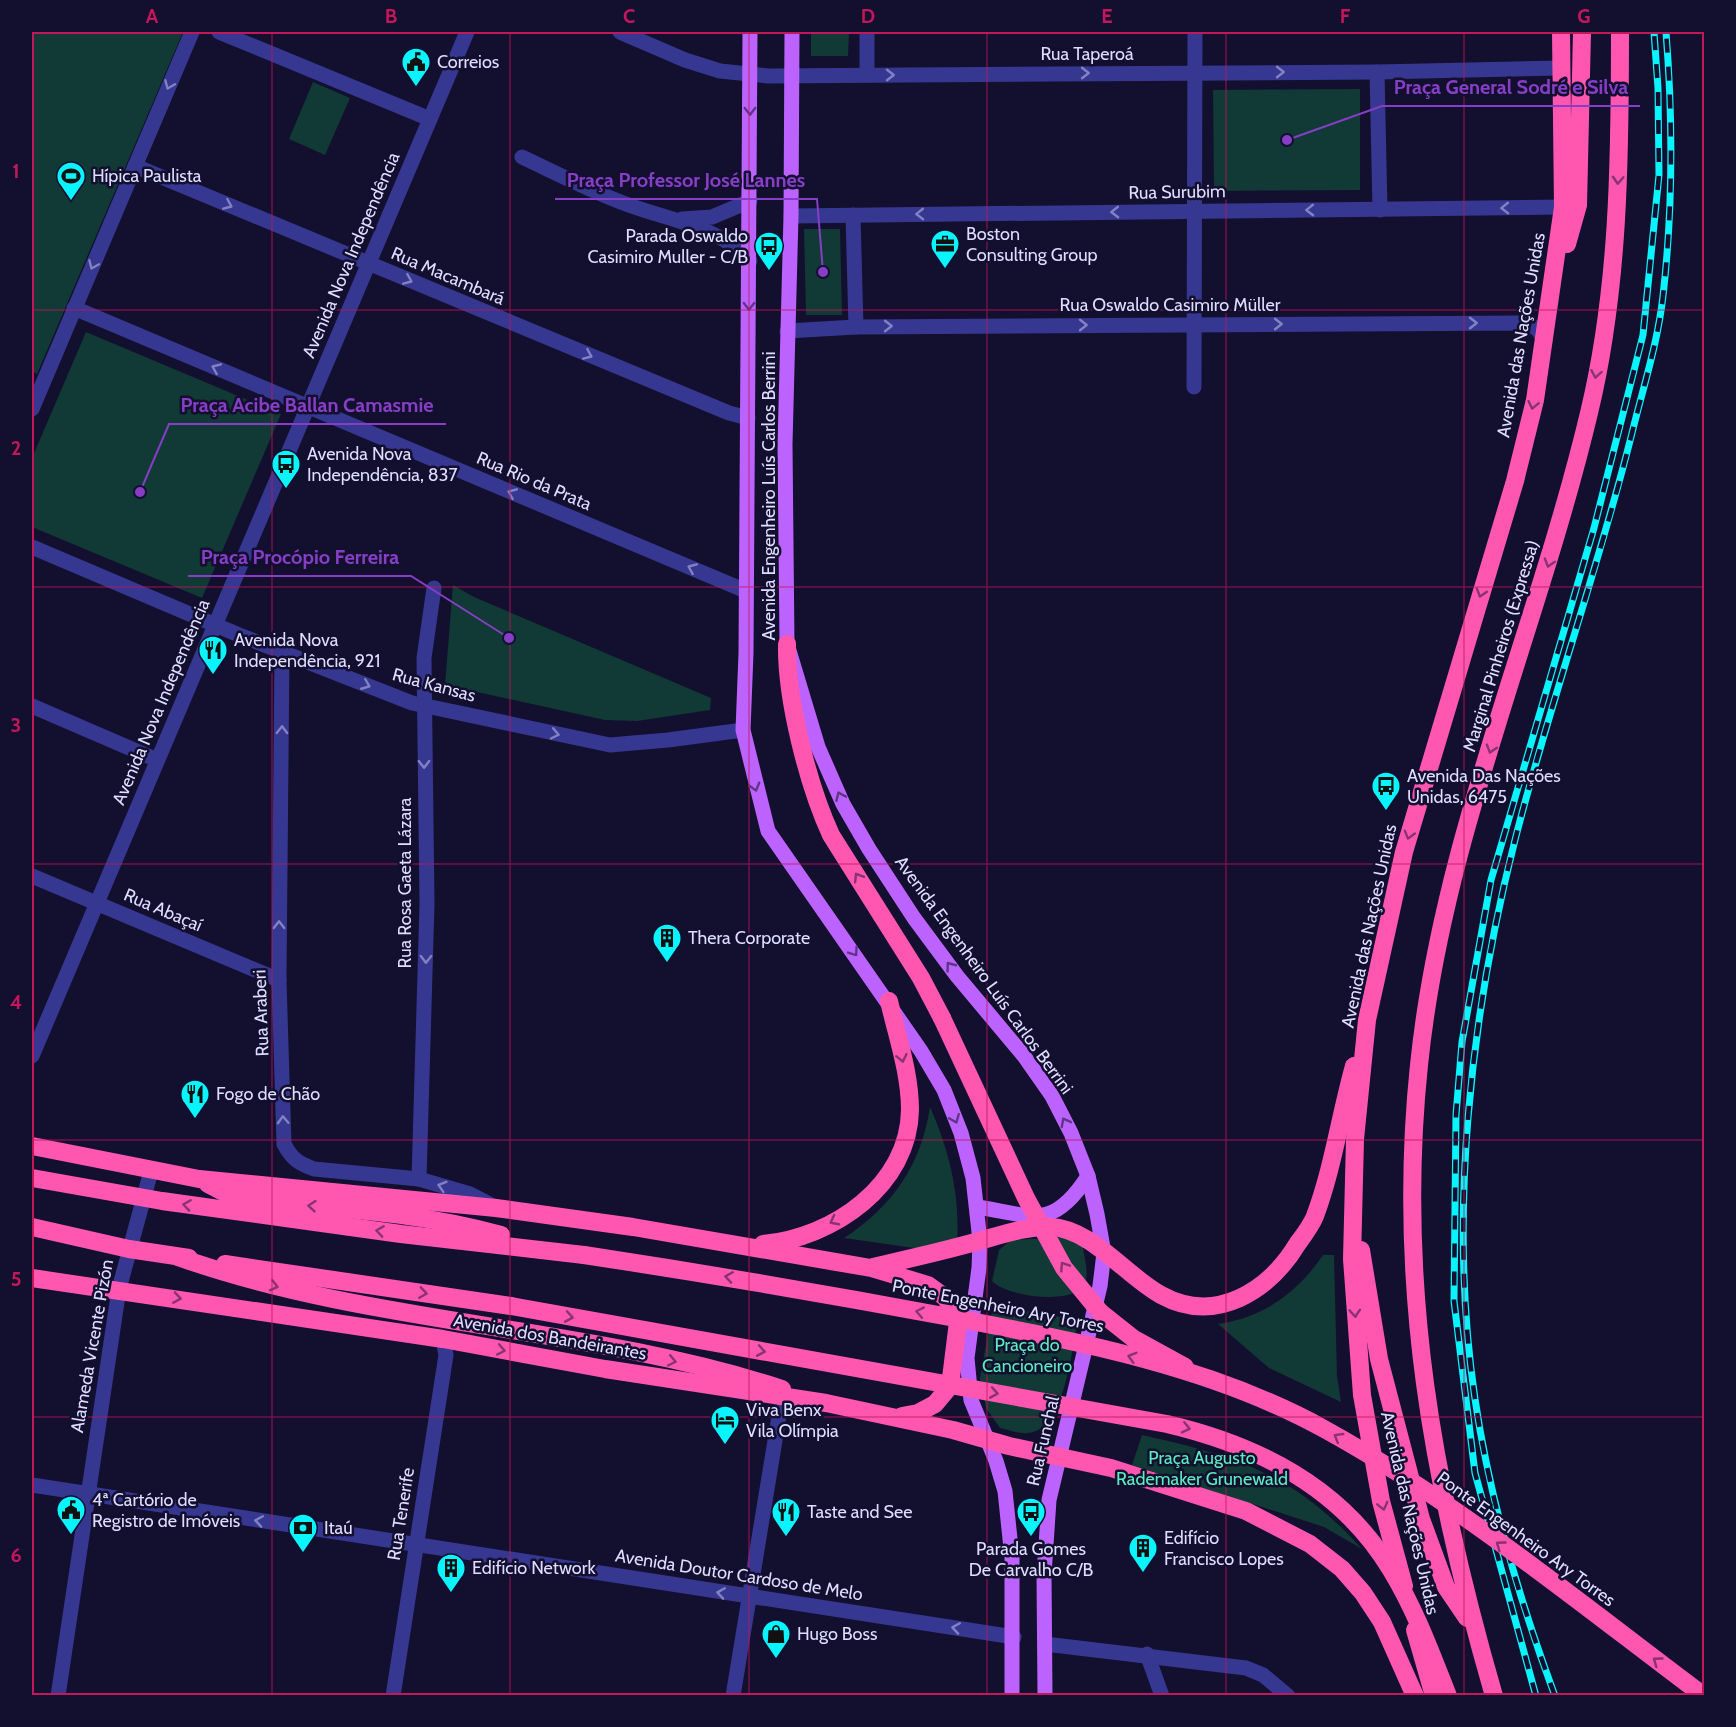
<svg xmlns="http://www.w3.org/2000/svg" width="1736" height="1727" font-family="Cabin,sans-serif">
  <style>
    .green { fill: #113935 }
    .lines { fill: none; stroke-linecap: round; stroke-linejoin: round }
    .street { stroke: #363791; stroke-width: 15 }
    .primary { stroke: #bc63ff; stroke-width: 15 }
    .highway { stroke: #ff57b0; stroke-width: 18 }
    .rail-casing { stroke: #08f4ff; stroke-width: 7 }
    .rail { stroke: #130f2e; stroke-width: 4.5; stroke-dasharray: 14; stroke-linecap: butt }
    .highway-bridge { stroke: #ff57b0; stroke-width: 18 }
    .oneway { stroke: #8281c2 }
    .oneway2 { stroke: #5f358c }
    .oneway3 { stroke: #89336f }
    .grid { fill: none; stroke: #c2185b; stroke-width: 1.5; stroke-opacity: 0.55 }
    .labels { text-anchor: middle; stroke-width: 5; stroke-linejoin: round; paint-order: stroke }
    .street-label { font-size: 18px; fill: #dedcff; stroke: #130f2e }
    .poi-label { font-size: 18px; fill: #dedcff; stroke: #130f2e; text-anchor: start }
    .park-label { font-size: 18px; fill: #5becc0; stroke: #130f2e }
    .leader { fill: none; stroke: #853ec5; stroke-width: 2 }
    .callout-dot { fill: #853ec5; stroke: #130f2e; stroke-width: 2 }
    .callout-label { font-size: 20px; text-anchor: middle; font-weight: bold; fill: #853ec5; stroke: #130f2e; stroke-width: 5; stroke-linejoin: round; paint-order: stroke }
    .neatline { fill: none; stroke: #c2185b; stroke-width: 2 }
    .grid-label { font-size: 20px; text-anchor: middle; font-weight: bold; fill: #c2185b }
  </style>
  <rect width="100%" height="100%" fill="#130f2e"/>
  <g class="green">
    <path d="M32 32H183L37 374 32 371Z"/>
    <path d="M811 32H849L848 56H811Z"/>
    <path d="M313 82 350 98 325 155 289 139Z"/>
    <path d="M1360 89V190L1214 191 1213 90Z"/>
    <path d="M804 229H840L842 315H806Z"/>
    <path d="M86 332 281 414 202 598 32 527V458Z"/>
    <path d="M453 585 474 597 711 698 710 710 637 721 605 720 445 685Z"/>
    <path d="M930 1107C951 1154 962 1203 956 1254L844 1238C893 1206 921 1165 930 1107Z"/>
    <path d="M1064 1237 1083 1247C1084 1258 1090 1274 1084 1285 1071 1306 1005 1296 992 1281L999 1250 1011 1240Z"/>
    <path d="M1323 1255H1334L1337 1376 1341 1402 1269 1368 1218 1324C1264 1317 1297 1293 1323 1255Z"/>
    <path d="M993 1305 1078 1320C1072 1348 1065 1430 1028 1433 1020 1434 1009 1430 1000 1428L986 1408 980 1378Z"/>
    <path d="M1142 1435C1237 1456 1296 1475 1362 1549L1324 1527 1132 1465Z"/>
  </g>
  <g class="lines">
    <g class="street">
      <path d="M219 32 430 119"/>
      <path d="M620 32 685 60 720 71 768 76 1377 72 1561 68"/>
      <path d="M1377 72 1380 210"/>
      <path d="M867 75V32"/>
      <path d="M522 157C556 173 591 191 626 204 668 220 719 226 750 261"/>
      <path d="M135 166 729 413 748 418"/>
      <path d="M853 215 856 327"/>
      <path d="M791 216 1563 207"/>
      <path d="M682 219 712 217 750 201"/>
      <path d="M74 308 746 591"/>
      <path d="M787 331 856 327 1528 323 1538 330 1545 341"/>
      <path d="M1194 387 1195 32"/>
      <path d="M32 409 192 32"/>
      <path d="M32 547 239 635 412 703 610 745 668 740 743 730"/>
      <path d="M282 651 279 980 284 1144C292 1159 298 1163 314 1169L419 1179 470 1194 493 1206"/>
      <path d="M32 706 157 760"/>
      <path d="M32 876 279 980"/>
      <path d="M32 1056 467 32"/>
      <path d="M419 1179 427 904 424 658 434 588"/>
      <path d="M32 1485 1014 1637"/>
      <path d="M1045 1644 1246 1668 1263 1675 1288 1696"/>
      <path d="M1147 1654 1162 1696"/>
      <path d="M58 1696 119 1289 151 1171"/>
      <path d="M393 1696 446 1355 443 1339"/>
      <path d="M733 1696 782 1398"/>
    </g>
    <g class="primary">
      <path d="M750 32 746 653 743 730 768 831 921 1051 944 1090 961 1133 973 1178 980 1241 979 1268 967 1358 971 1400 996 1461 1005 1491 1012 1558V1696"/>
      <path d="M792 32 791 216 785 444 787 644 818 747 843 804 869 849 914 918 957 976 1024 1056 1052 1096 1071 1133 1088 1176 1097 1214 1104 1253 1100 1286 1049 1500 1044 1575 1045 1696"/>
      <path d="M977 1207C1031 1215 1052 1232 1088 1176"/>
    </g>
    <g class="highway">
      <path d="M1567 244 1578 205 1582 32"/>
      <path d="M787 644C786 699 808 785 831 835L921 978 942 1018"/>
      <path d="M32 1146 199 1179 496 1208 633 1227 871 1268 928 1285 946 1298 958 1322 950 1386 935 1404 918 1413 902 1416"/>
      <path d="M32 1178 162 1201 401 1234 584 1255"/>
      <path d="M208 1184 231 1196 249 1200C333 1208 419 1212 501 1235"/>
      <path d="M32 1227 129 1249 189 1258"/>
      <path d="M763 1244C833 1238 909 1185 910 1110 910 1073 897 1036 889 1001"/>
      <path d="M1361 1250 1379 1359 1421 1519 1446 1587 1467 1618"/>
      <path d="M178 1257C373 1326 586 1325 782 1389"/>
      <path d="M225 1264 511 1306"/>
      <path d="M873 1267C908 1259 944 1251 979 1241 1001 1235 1027 1226 1050 1227 1091 1228 1126 1276 1161 1295 1216 1325 1269 1291 1298 1243 1304 1235 1311 1226 1315 1216 1333 1168 1340 1116 1354 1066"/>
      <path d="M32 1278 443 1339 605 1369 826 1403 953 1430 1009 1446 1111 1468 1246 1511 1310 1544 1342 1569 1363 1593 1382 1622 1415 1696"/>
      <path d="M1100 1312 1134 1339 1185 1367"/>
      <path d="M1404 1586 1381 1501 1362 1395 1352 1259 1355 1139 1367 1020 1404 852 1515 481 1535 400 1563 207 1561 32"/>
      <path d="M1415 1630 1434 1696"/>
      <path d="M1494 1696C1433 1485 1396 1284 1419 1065 1442 840 1537 631 1589 413 1619 289 1620 159 1620 32"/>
    </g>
    <g class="rail-casing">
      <g id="rail">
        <path d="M1536 1696 1475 1473 1454 1301 1456 1115 1462 1042 1491 880 1594 528 1643 335 1659 175 1658 88 1654 32"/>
        <path d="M1555 1696C1519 1599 1490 1501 1475 1399 1448 1217 1470 1017 1515 840 1550 702 1599 567 1633 429 1644 385 1658 341 1663 296 1673 208 1673 120 1666 32"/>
      </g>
    </g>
    <use href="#rail" class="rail"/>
    <g class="highway-bridge">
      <path d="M942 1018 1026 1198 1064 1268 1100 1312"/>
      <path d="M584 1255C709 1274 832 1295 955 1318 1081 1342 1213 1367 1326 1430 1460 1504 1581 1604 1704 1696"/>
      <path d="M511 1306 1167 1424C1257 1445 1342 1488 1391 1570 1415 1609 1431 1653 1448 1696"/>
    </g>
  </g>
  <defs><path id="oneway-chevron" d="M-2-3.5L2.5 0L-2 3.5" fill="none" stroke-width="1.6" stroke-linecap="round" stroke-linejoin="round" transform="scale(1.5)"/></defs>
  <g class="oneway">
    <use href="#oneway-chevron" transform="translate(1280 72)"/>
    <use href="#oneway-chevron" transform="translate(1085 73)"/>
    <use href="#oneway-chevron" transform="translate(890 75)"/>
    <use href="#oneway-chevron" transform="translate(169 85) rotate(113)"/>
    <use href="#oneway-chevron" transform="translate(228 205) rotate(23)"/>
    <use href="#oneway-chevron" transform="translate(1505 208) rotate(179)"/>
    <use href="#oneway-chevron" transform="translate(1310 210) rotate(179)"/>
    <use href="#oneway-chevron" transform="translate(1115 212) rotate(179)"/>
    <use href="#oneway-chevron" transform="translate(920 214) rotate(179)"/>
    <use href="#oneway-chevron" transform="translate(93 265) rotate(113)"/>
    <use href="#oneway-chevron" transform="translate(408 280) rotate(23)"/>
    <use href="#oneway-chevron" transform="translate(1473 323)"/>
    <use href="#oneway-chevron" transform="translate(1278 324)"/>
    <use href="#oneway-chevron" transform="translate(1083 325)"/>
    <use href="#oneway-chevron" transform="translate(888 326)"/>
    <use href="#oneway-chevron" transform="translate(588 355) rotate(23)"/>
    <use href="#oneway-chevron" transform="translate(216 368) rotate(-157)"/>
    <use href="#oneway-chevron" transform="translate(512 493) rotate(-157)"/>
    <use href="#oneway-chevron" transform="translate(692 568) rotate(-157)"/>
    <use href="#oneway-chevron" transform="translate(366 685) rotate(22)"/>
    <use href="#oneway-chevron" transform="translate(282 730) rotate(-89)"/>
    <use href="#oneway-chevron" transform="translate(555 734) rotate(12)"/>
    <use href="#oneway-chevron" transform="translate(424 764) rotate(89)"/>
    <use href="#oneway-chevron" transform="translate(279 925) rotate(-90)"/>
    <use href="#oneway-chevron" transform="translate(426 959) rotate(91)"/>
    <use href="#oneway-chevron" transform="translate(283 1120) rotate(-92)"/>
    <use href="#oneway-chevron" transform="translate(442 1186) rotate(-163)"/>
    <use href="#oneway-chevron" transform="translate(259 1521) rotate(-171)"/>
    <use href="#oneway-chevron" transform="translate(721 1593) rotate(-171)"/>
    <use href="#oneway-chevron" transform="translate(956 1628) rotate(-171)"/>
  </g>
  <g class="oneway2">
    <use href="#oneway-chevron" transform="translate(750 111) rotate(90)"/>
    <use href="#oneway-chevron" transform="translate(749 306) rotate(91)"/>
    <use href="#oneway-chevron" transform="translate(755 787) rotate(74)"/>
    <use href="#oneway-chevron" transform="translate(840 796) rotate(-114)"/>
    <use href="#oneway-chevron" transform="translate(854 952) rotate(55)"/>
    <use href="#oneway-chevron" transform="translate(950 966) rotate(-127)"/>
    <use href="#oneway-chevron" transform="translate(955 1119) rotate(68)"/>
    <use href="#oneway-chevron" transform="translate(1065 1122) rotate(-118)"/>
  </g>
  <g class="oneway3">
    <use href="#oneway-chevron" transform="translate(1618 180) rotate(93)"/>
    <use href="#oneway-chevron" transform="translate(1596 374) rotate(100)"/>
    <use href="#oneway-chevron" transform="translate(1533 405) rotate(102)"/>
    <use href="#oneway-chevron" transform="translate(1549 563) rotate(107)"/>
    <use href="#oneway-chevron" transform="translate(1481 593) rotate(107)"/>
    <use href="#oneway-chevron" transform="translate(1491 749) rotate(107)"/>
    <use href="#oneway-chevron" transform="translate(1409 835) rotate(106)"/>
    <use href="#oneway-chevron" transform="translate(858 877) rotate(-122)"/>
    <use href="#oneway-chevron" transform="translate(902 1058) rotate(78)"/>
    <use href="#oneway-chevron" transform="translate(187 1205) rotate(-172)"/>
    <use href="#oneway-chevron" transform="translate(312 1206) rotate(-175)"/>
    <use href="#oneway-chevron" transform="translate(834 1221) rotate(152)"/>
    <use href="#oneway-chevron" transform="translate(380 1231) rotate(-172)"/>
    <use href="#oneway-chevron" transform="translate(1064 1266) rotate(-124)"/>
    <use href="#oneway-chevron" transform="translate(729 1277) rotate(-171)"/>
    <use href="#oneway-chevron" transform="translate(274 1286) rotate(14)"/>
    <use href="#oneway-chevron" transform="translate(423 1293) rotate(8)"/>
    <use href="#oneway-chevron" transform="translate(177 1298) rotate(9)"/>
    <use href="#oneway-chevron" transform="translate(920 1312) rotate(-169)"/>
    <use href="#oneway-chevron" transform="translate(1355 1313) rotate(86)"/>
    <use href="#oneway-chevron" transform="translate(569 1317) rotate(10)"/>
    <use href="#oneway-chevron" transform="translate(501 1350) rotate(11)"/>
    <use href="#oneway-chevron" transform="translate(761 1351) rotate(10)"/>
    <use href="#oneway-chevron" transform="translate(1132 1357) rotate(-164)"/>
    <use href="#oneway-chevron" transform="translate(672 1361) rotate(12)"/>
    <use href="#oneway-chevron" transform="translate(994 1393) rotate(10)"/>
    <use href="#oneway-chevron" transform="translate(1186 1428) rotate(13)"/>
    <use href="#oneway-chevron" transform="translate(1338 1437) rotate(-149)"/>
    <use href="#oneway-chevron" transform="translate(1383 1506) rotate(76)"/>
    <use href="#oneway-chevron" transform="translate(1500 1545) rotate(-144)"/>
    <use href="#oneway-chevron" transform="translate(1657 1661) rotate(-144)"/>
  </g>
  <path class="grid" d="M272 32V1696M510 32V1696M749 32V1696M987 32V1696M1226 32V1696M1464 32V1696M32 310H1704M32 587H1704M32 864H1704M32 1140H1704M32 1417H1704"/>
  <defs>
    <g id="civic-pin" transform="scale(1.5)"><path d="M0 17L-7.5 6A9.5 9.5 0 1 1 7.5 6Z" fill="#08f4ff" stroke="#130f2e"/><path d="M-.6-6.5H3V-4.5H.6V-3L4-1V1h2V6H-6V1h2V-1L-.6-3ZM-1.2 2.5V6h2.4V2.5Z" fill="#111"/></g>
    <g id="stadium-pin" transform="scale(1.5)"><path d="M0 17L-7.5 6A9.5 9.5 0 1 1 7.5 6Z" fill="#08f4ff" stroke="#130f2e"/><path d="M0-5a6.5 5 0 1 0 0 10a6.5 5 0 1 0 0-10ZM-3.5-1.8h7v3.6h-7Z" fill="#111"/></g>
    <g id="office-pin" transform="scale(1.5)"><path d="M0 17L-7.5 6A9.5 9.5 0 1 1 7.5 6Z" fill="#08f4ff" stroke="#130f2e"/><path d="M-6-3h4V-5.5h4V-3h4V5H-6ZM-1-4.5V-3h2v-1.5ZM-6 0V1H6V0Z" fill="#111"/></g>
    <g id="bus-pin" transform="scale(1.5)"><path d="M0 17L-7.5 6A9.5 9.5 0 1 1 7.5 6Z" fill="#08f4ff" stroke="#130f2e"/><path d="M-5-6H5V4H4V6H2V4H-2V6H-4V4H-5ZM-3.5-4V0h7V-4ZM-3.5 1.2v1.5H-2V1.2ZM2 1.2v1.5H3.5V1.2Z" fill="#111"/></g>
    <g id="restaurant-pin" transform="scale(1.5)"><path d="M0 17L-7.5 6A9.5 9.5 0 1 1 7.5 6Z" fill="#08f4ff" stroke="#130f2e"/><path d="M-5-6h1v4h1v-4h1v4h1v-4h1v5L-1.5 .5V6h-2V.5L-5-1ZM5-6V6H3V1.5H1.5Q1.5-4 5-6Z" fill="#111"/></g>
    <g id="building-pin" transform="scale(1.5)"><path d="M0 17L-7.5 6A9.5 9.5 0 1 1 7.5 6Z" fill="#08f4ff" stroke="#130f2e"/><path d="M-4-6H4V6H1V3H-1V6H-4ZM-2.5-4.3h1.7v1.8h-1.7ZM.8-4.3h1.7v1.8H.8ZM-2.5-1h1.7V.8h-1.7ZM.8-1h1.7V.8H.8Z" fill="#111"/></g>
    <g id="hotel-pin" transform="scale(1.5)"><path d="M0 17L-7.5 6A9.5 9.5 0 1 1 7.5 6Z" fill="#08f4ff" stroke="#130f2e"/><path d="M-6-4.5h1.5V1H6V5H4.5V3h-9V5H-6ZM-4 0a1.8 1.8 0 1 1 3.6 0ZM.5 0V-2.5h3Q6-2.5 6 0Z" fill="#111"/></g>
    <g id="bank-pin" transform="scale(1.5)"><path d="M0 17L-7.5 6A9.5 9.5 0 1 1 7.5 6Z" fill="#08f4ff" stroke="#130f2e"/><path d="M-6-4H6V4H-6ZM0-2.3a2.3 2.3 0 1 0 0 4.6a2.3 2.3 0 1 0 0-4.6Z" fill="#111"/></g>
    <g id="shop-pin" transform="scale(1.5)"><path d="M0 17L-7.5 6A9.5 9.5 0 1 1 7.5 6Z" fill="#08f4ff" stroke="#130f2e"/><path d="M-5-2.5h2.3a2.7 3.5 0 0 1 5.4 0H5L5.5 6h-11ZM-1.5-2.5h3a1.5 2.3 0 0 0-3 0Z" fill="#111"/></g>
  </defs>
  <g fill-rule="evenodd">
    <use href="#civic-pin" x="416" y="62"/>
    <use href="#stadium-pin" x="71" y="176"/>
    <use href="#office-pin" x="945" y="244"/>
    <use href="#bus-pin" x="769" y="246"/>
    <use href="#bus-pin" x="286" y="464"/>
    <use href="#restaurant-pin" x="213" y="650"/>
    <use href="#bus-pin" x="1386" y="786"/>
    <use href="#building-pin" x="667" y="938"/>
    <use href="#restaurant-pin" x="195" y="1094"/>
    <use href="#hotel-pin" x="725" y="1420"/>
    <use href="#civic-pin" x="71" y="1510"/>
    <use href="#restaurant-pin" x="786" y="1512"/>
    <use href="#bus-pin" x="1031" y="1512"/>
    <use href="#bank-pin" x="303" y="1528"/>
    <use href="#building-pin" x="1143" y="1548"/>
    <use href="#building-pin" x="451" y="1568"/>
    <use href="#shop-pin" x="776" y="1634"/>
  </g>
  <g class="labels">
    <g class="street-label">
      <text x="1087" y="60">Rua Taperoá</text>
      <text transform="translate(1177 192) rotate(-1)" y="6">Rua Surubim</text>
      <text transform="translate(351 255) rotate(-67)" y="6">Avenida Nova Independência</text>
      <text transform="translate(448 276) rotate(23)" y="6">Rua Macambará</text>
      <text x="1170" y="311">Rua Oswaldo Casimiro Müller</text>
      <text transform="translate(1521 335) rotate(-80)" y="6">Avenida das Nações Unidas</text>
      <text transform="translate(534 481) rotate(23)" y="6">Rua Rio da Prata</text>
      <text transform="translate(769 496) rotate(-90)" y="6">Avenida Engenheiro Luís Carlos Berrini</text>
      <text transform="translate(1501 646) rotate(-73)" y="6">Marginal Pinheiros (Expressa)</text>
      <text transform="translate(434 685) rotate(15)" y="6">Rua Kansas</text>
      <text transform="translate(161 702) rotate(-67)" y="6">Avenida Nova Independência</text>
      <text transform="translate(405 883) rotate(-90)" y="6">Rua Rosa Gaeta Lázara</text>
      <text transform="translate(163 910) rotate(23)" y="6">Rua Abaçaí</text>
      <text transform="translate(1369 926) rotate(-78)" y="6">Avenida das Nações Unidas</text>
      <text transform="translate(984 975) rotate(54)" y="6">Avenida Engenheiro Luís Carlos Berrini</text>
      <text transform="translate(261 1013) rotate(-92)" y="6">Rua Araberi</text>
      <text transform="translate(998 1306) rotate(11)" y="6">Ponte Engenheiro Ary Torres</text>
      <text transform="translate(550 1337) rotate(10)" y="6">Avenida dos Bandeirantes</text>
      <text transform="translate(92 1346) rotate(-80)" y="6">Alameda Vicente Pizón</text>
      <text transform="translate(1043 1441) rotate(-77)" y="6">Rua Funchal</text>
      <text transform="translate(1410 1513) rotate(77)" y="6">Avenida das Nações Unidas</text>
      <text transform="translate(401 1514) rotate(-81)" y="6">Rua Tenerife</text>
      <text transform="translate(1526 1539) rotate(36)" y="6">Ponte Engenheiro Ary Torres</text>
      <text transform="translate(739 1575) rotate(9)" y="6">Avenida Doutor Cardoso de Melo</text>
    </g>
    <g class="poi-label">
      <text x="437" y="68">Correios</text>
      <text x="92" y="182">Hípica Paulista</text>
      <text x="966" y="240">Boston<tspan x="966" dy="21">Consulting Group</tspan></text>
      <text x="748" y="242" text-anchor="end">Parada Oswaldo<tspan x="748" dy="21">Casimiro Muller - C/B</tspan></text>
      <text x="307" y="460">Avenida Nova<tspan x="307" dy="21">Independência, 837</tspan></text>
      <text x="234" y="646">Avenida Nova<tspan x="234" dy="21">Independência, 921</tspan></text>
      <text x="1407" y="782">Avenida Das Nações<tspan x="1407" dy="21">Unidas, 6475</tspan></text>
      <text x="688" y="944">Thera Corporate</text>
      <text x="216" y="1100">Fogo de Chão</text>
      <text x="746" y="1416">Viva Benx<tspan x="746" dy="21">Vila Olímpia</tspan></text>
      <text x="92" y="1506">4ª Cartório de<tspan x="92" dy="21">Registro de Imóveis</tspan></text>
      <text x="807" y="1518">Taste and See</text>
      <text x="324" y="1534">Itaú</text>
      <text x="1164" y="1544">Edifício<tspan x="1164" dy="21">Francisco Lopes</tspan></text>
      <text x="1031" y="1555" text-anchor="middle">Parada Gomes<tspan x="1031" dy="21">De Carvalho C/B</tspan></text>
      <text x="472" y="1574">Edifício Network</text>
      <text x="797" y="1640">Hugo Boss</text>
    </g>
    <g class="park-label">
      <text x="1027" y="1351">Praça do<tspan x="1027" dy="21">Cancioneiro</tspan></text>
      <text x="1202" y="1464">Praça Augusto<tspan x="1202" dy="21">Rademaker Grunewald</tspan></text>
    </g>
  </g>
  <path class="leader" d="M1287 140L1382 106H1640M823 272L817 199H555M140 492L169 424H446M509 638L411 576H188"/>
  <g class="callout-dot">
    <circle cx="1287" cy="140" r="6"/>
    <circle cx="823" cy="272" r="6"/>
    <circle cx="140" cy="492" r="6"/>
    <circle cx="509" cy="638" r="6"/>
  </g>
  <g class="callout-label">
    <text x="1511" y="94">Praça General Sodré e Silva</text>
    <text x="686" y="187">Praça Professor José Lannes</text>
    <text x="307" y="412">Praça Acibe Ballan Camasmie</text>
    <text x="300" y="564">Praça Procópio Ferreira</text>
  </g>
  <rect width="1736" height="1727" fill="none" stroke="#130f2e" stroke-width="66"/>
  <rect x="33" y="33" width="1670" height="1661" class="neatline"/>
  <g class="grid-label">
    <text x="152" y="23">A</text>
    <text x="391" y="23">B</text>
    <text x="629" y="23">C</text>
    <text x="868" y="23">D</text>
    <text x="1107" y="23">E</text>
    <text x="1345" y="23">F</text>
    <text x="1584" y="23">G</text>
    <text x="16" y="178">1</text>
    <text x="16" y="455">2</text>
    <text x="16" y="732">3</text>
    <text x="16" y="1009">4</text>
    <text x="16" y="1286">5</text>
    <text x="16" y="1562">6</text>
  </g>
</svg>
